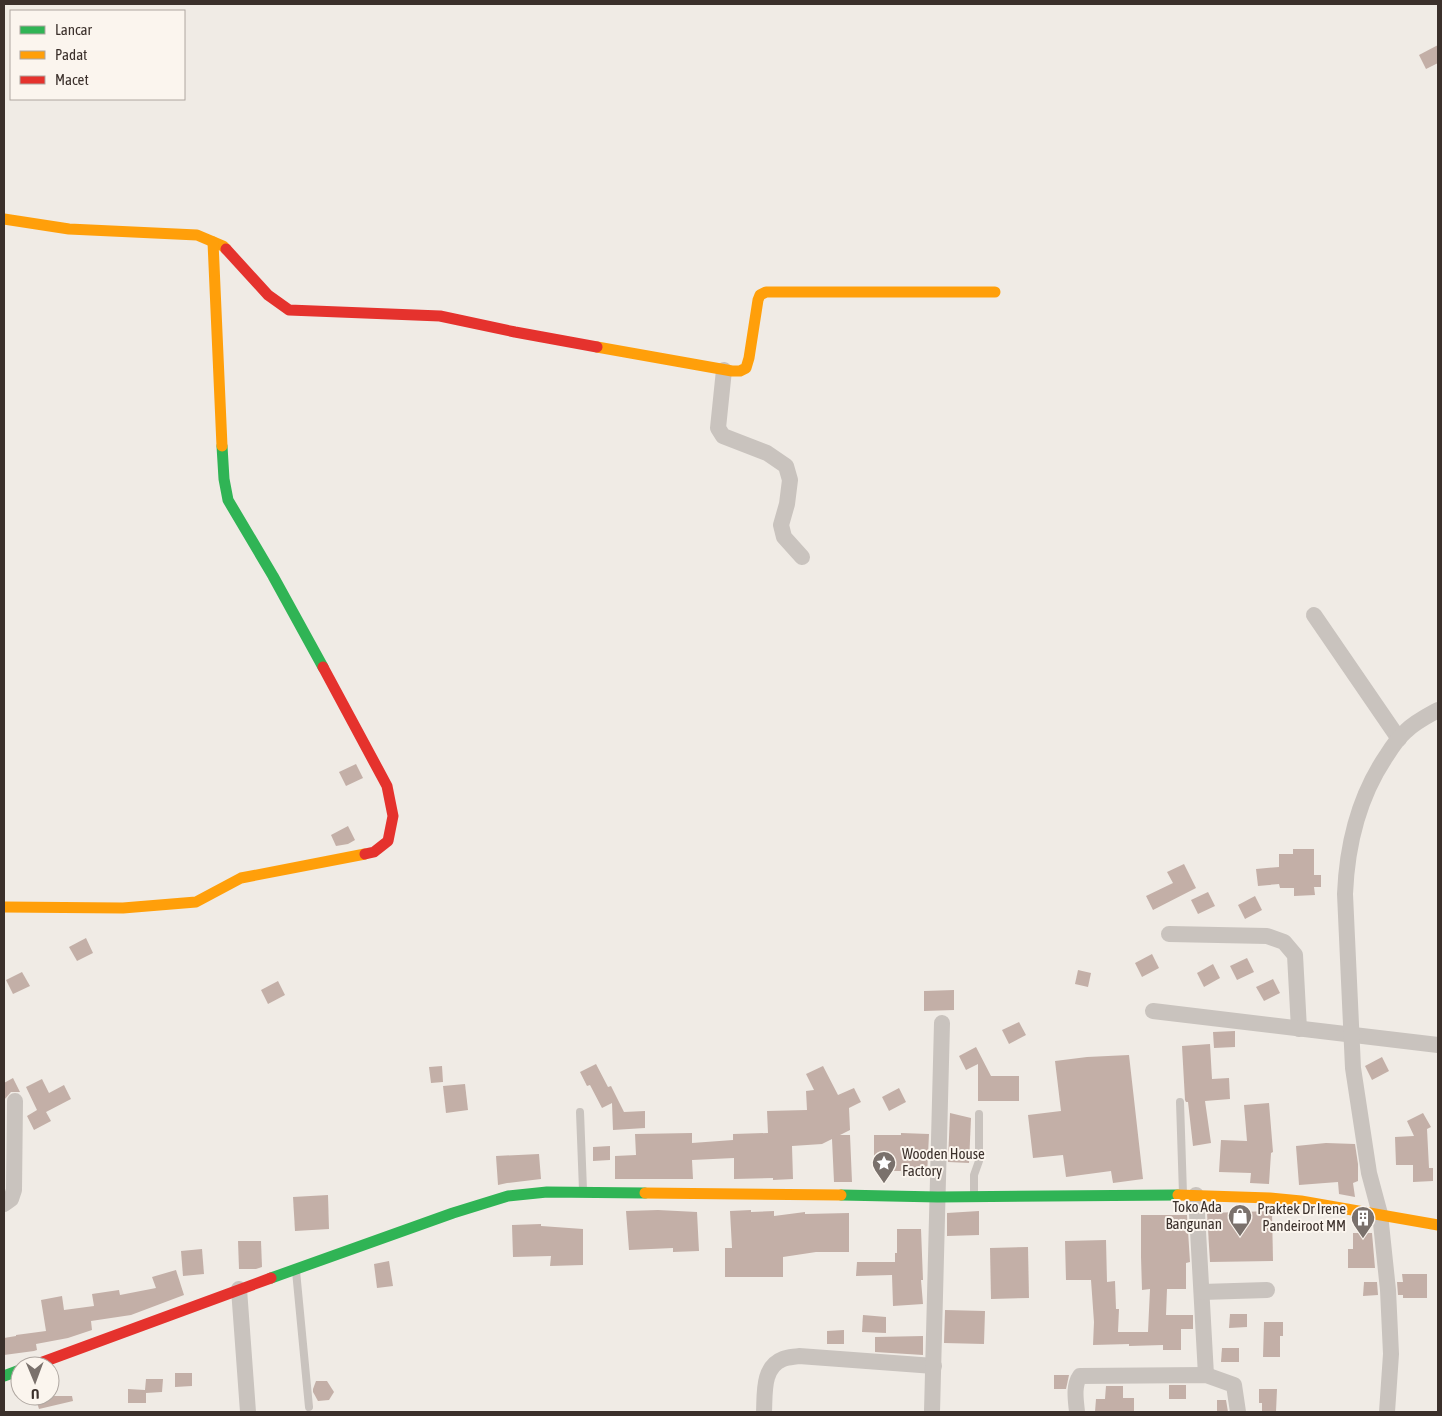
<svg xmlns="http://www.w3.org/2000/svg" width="1442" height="1416" font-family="'Asap Condensed',sans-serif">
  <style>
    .building { fill: #c3afa7 }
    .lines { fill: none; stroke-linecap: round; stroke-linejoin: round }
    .lane { stroke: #c9c3be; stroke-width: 8 }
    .street { stroke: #c9c3be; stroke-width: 16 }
    .fast { stroke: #30b455; stroke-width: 11 }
    .slow { stroke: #ff9f0a; stroke-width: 11 }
    .jam { stroke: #e5322d; stroke-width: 11 }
    .labels { text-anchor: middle; stroke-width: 4; stroke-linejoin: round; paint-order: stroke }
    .poi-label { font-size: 15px; fill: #3b302b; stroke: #fbf5ee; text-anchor: end }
  </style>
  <rect width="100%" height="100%" fill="#f0ebe5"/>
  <g class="building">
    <path d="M1438 45V63L1426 69 1419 55Z"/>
    <path d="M356 764 363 778 346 786 339 772Z"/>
    <path d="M348 826 355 840 348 844 336 846 331 835Z"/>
    <path d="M1293 849H1314V875H1321V887H1314L1315 895 1294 896V888H1280L1279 884 1258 886 1256 869 1279 867V854H1293Z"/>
    <path d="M1184 864 1196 888 1153 910 1146 896 1173 883 1167 872Z"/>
    <path d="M1208 892 1215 906 1198 914 1191 900Z"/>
    <path d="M1255 896 1262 910 1245 919 1238 905Z"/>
    <path d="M86 938 93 953 77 961 69 947Z"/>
    <path d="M1152 954 1159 968 1142 977 1135 963Z"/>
    <path d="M1247 958 1254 972 1237 980 1230 966Z"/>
    <path d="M1213 964 1220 978 1204 987 1197 973Z"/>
    <path d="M1078 970 1091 973 1088 987 1075 984Z"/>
    <path d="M22 972 30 986 13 994 6 980Z"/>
    <path d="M1273 979 1280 993 1264 1001 1256 987Z"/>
    <path d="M278 981 285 995 268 1004 261 990Z"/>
    <path d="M954 990V1010L924 1011V991Z"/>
    <path d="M1019 1022 1026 1035 1009 1044 1002 1030Z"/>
    <path d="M1235 1031V1047L1214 1048 1213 1032Z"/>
    <path d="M1210 1044 1212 1079 1229 1078 1230 1099 1205 1101 1211 1143 1193 1146 1188 1102H1186L1185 1100 1182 1046Z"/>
    <path d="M976 1047 991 1076H1019V1101H978V1064L966 1070 959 1056Z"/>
    <path d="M1129 1055 1143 1179 1113 1183 1111 1171 1066 1177 1063 1155 1033 1158 1028 1115 1061 1111 1055 1061 1087 1057Z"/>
    <path d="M1382 1057 1389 1071 1372 1080 1365 1066Z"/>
    <path d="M596 1064 608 1087 611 1086 624 1112 645 1111V1128L613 1130 612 1103 602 1108 590 1085 587 1086 580 1072Z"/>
    <path d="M442 1066 443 1082 431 1083 429 1067Z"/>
    <path d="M823 1066 838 1095 854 1088 861 1102 849 1108 850 1130 840 1135H850L852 1182H834L832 1139 822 1144 792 1146 793 1179 773 1180V1178L734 1179V1158L692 1160 693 1179H615V1156L636 1155 635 1134 692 1133V1143L733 1140V1134L768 1133 767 1111 807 1110 806 1091 814 1090 806 1074Z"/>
    <path d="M13 1078 20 1092H11L4 1100V1083Z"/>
    <path d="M42 1079 49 1093 64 1085 71 1099 46 1112 51 1121 34 1130 27 1116 37 1110 26 1087Z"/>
    <path d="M465 1084 468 1110 446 1113 443 1086Z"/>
    <path d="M899 1088 906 1102 889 1111 882 1097Z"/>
    <path d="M1269 1103 1273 1152 1271 1153 1269 1184 1250 1183 1251 1173 1219 1172 1221 1140 1247 1141 1244 1105Z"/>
    <path d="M950 1113 971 1118 969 1163 948 1162Z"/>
    <path d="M1423 1113 1431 1127 1427 1129 1429 1168H1433V1181L1413 1182V1165H1396L1395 1137 1414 1136 1407 1121Z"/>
    <path d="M901 1133 929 1134 927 1176H901V1171H874V1135H901Z"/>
    <path d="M1326 1143 1355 1144 1358 1164V1181L1353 1183 1355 1197 1339 1194 1338 1182 1299 1185 1296 1146Z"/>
    <path d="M610 1146V1160L593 1161V1147Z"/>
    <path d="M539 1154 541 1179 507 1183 498 1185 496 1156Z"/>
    <path d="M328 1195 329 1229 295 1231 293 1197Z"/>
    <path d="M658 1210 697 1212 699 1251 673 1252V1248L629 1250 626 1211Z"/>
    <path d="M751 1210V1212L774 1211V1216L805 1212V1214L849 1213V1252H816L783 1257V1277H725V1248H732L730 1211Z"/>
    <path d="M979 1211V1235L947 1236V1213Z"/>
    <path d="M1272 1211 1273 1261 1210 1262 1207 1213Z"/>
    <path d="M1141 1215H1187L1190 1262 1186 1263V1289H1167L1166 1315H1193V1329H1181V1350H1163V1345L1129 1346V1344L1093 1345 1094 1322 1091 1280H1066L1065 1241 1106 1240 1107 1282 1115 1281 1116 1309H1119L1118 1332H1148L1150 1289 1142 1290 1141 1257Z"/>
    <path d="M541 1224V1226L583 1229V1265L550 1266 551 1256 513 1257 512 1225Z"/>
    <path d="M897 1229H921L923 1280H921L923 1304 893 1306 892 1275 856 1276 857 1262H895V1253H897Z"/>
    <path d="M1353 1233H1372L1375 1268H1348V1249H1353Z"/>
    <path d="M238 1241H261L262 1267 256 1269H239Z"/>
    <path d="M1028 1247 1029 1298 991 1299 990 1248Z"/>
    <path d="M202 1249 204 1274 183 1276 181 1251Z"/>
    <path d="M389 1261 393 1286 377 1288 374 1264Z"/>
    <path d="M176 1270 184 1295 131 1315 91 1321 92 1330 68 1338 36 1344 37 1350 34 1351 4 1355V1338L16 1336V1335L46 1331 41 1300 62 1296 64 1310 94 1306 92 1294 119 1290 120 1295 156 1288 152 1277Z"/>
    <path d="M1402 1274H1427V1298H1403V1295H1398L1397 1282H1403Z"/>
    <path d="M1364 1282H1377L1378 1295 1363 1296Z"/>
    <path d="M945 1310 985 1311 984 1344 944 1343Z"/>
    <path d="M1230 1314H1247V1327L1229 1328Z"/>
    <path d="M863 1315 886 1317V1333L862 1332Z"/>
    <path d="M1264 1322H1283V1336H1280V1357H1263Z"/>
    <path d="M844 1330V1344H827V1331Z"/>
    <path d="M923 1336V1355L875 1352V1337Z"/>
    <path d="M1222 1348H1239V1362H1221Z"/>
    <path d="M175 1373H192V1386L175 1387Z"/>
    <path d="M1054 1375H1069L1066 1389H1054Z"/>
    <path d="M146 1379H163L162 1392 146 1393V1403H128V1389L145 1390Z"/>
    <path d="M316 1381H327L334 1392 329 1400 318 1401 313 1392V1389Z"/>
    <rect x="1169" y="1385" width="17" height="14"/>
    <path d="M1106 1386H1123V1398H1134V1412H1095L1096 1399H1105Z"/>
    <path d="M1259 1389H1277L1276 1412H1262V1403H1259Z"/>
    <path d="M35 1396H72L73 1401 39 1409Z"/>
    <path d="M1217 1400H1226L1228 1412H1217Z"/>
  </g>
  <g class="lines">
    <g class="lane">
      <path d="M1180 1102 1183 1194"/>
      <path d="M580 1112 583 1190"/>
      <path d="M974 1195V1175L979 1161V1114"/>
      <path d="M296 1271 309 1407"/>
    </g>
    <g class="street">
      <path d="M724 370 718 428 723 436 767 453 786 466 790 480 787 504 781 525 784 537 802 557"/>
      <path d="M1314 615 1399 739"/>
      <path d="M1169 934 1267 936 1284 942 1295 955 1299 1029"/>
      <path d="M1153 1011 1438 1045"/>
      <path d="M1196 1195 1206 1375"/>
      <path d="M4 1204 11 1199 14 1190 15 1101"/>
      <path d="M239 1289 248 1412"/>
      <path d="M1202 1292 1267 1290"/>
      <path d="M764 1412C765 1394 762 1367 783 1359 788 1357 794 1357 799 1356L934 1366"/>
      <path d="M932 1412 942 1023"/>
      <path d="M1077 1412C1076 1401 1073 1386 1080 1376L1206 1375 1234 1385 1238 1412"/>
      <path d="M1387 1412 1391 1354 1388 1290 1380 1214 1369 1173 1353 1068 1345 894C1347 845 1359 796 1387 755 1392 747 1398 738 1406 731 1415 722 1427 716 1438 710"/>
    </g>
    <g class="fast">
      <path d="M222 446 224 479 228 500 273 576 323 667"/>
      <path d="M841 1195 938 1197 1178 1195"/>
      <path d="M271 1278 453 1213 508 1196 547 1192 645 1193"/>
      <path d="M4 1376 20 1370"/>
    </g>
    <g class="slow">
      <path d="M4 219 69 229 197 235 223 246 226 249"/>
      <path d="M213 242 222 446"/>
      <path d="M597 347 732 371H740L746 368 749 358 758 300 760 295 766 292H995"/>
      <path d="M4 907 123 908 196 902 241 878 365 854"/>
      <path d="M645 1193 841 1195"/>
      <path d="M1178 1195 1270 1198 1301 1201 1438 1225"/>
    </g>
    <g class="jam">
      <path d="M226 249 268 295 289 310 440 316 515 332 597 347"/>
      <path d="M323 667 387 786 393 816 388 841 374 852 365 854"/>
      <path d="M32 1366 271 1278"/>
    </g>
  </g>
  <defs>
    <g id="sight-pin" transform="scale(1.25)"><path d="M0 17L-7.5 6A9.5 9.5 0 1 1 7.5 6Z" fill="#7a716c" stroke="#fbf5ee"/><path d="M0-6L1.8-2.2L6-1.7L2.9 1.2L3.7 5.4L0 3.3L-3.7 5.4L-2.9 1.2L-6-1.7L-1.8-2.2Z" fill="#fff"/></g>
    <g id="shop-pin" transform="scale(1.25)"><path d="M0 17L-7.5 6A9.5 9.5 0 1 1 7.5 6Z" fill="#7a716c" stroke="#fbf5ee"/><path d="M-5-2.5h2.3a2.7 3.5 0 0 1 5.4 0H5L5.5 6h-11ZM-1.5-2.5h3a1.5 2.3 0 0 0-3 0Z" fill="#fff"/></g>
    <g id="building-pin" transform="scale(1.25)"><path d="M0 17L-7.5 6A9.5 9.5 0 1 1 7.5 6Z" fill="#7a716c" stroke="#fbf5ee"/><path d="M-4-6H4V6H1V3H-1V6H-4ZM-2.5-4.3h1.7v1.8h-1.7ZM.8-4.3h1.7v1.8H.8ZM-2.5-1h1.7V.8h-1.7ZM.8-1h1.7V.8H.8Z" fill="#fff"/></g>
  </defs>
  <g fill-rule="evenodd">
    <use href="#sight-pin" x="884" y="1163"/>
    <use href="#shop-pin" x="1240" y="1216"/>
    <use href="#building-pin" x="1363" y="1218"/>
  </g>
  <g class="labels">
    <g class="poi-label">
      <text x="902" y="1159" text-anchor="start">Wooden House<tspan x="902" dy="17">Factory</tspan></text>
      <text x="1222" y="1212">Toko Ada<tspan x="1222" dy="17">Bangunan</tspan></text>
      <text x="1346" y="1214">Praktek Dr Irene<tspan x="1346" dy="17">Pandeiroot MM</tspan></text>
    </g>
  </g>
  <rect width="1442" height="1416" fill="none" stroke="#3b302b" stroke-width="10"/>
  <rect x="10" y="10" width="175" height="90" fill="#fbf5ee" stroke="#aea6a0"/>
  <rect x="20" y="26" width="25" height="8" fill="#30b455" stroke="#aea6a0"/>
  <text x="55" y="35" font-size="15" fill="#3b302b">Lancar</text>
  <rect x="20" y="51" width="25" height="8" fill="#ff9f0a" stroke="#aea6a0"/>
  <text x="55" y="60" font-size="15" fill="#3b302b">Padat</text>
  <rect x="20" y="76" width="25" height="8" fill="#e5322d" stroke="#aea6a0"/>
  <text x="55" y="85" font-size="15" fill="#3b302b">Macet</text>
  <g transform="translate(35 1381) rotate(179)"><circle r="24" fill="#fbf5ee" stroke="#aea6a0"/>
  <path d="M0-4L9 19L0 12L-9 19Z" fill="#7a716c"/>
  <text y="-8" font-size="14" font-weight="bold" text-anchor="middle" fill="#3b302b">U</text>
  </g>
</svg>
